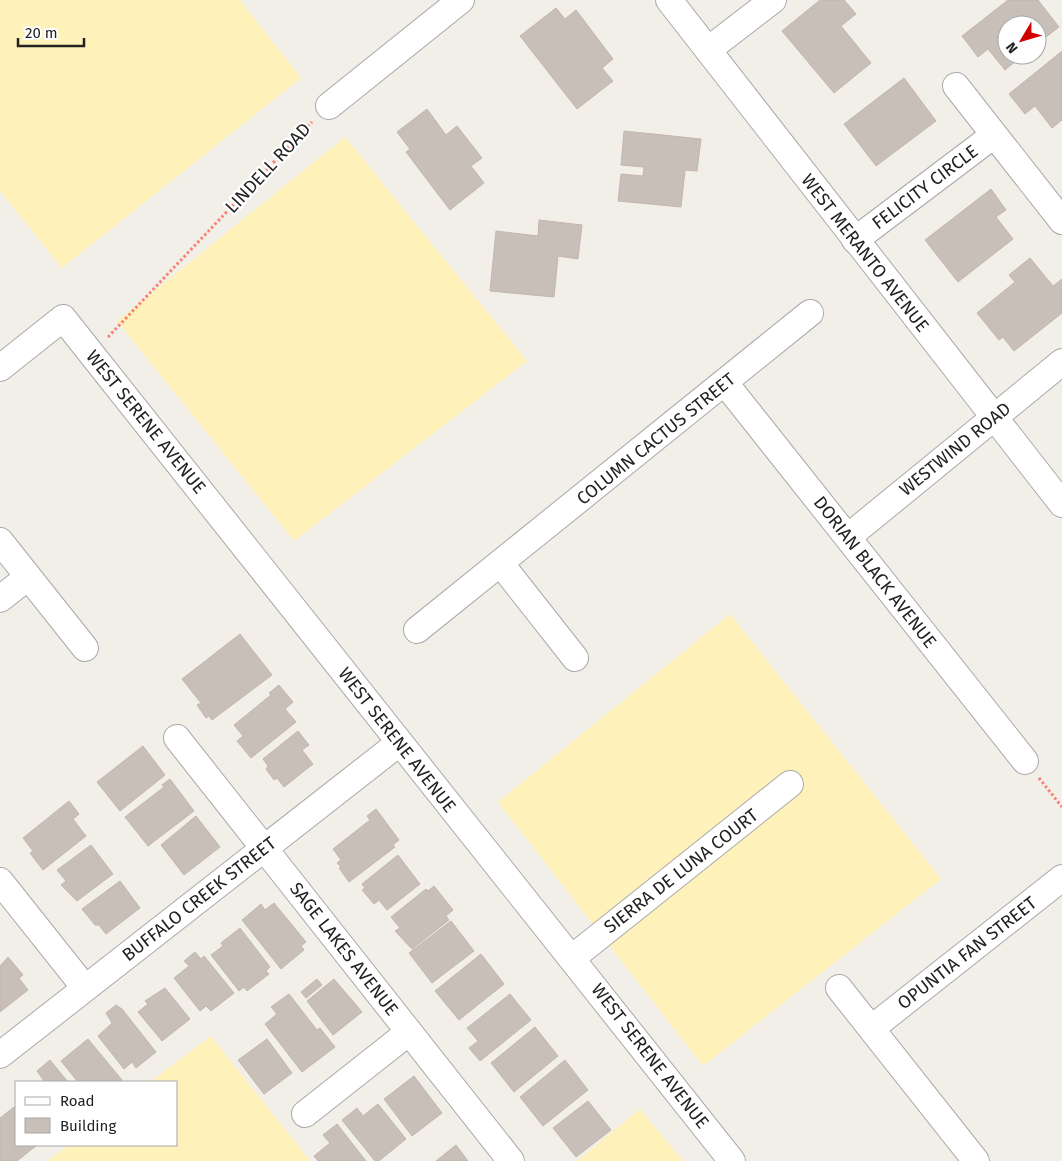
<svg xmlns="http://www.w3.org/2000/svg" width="1062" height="1161" font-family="'Fira Sans',sans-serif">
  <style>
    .sand { fill: #fff1ba }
    .building { fill: #c7bfb8; stroke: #c4b6ab }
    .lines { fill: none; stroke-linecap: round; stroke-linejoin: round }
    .minor-casing { stroke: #a9a9a9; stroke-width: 28 }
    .path { stroke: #fa8072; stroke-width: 3; stroke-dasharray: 2.5 2.5; stroke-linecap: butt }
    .minor { stroke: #fff; stroke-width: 26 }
    .labels { text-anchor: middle; stroke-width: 4.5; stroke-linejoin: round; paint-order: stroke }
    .street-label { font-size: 18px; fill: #222; stroke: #fff }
  </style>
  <rect width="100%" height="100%" fill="#f2efe9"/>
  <g class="sand">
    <path d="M0 0H240L301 78 62 268 0 191Z"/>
    <path d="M345 137 527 361 294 541 117 321Z"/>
    <path d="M730 614 941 879 703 1066 498 802Z"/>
    <path d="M211 1036 310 1161H47L69 1145H176V1082H150Z"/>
    <path d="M640 1109 683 1161H577Z"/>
  </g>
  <g class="building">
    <path d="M820 0H844L856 14 841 26 871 63 834 93 782 31Z"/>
    <path d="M1008 0H1038L1059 27 1037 44V25H1007V55H1023L1005 70 988 49 978 57 962 36Z"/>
    <path d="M556 8 565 19 576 10 613 59 602 68 613 81 577 109 520 36Z"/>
    <path d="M1062 51V120L1052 128 1035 106 1025 114 1009 94Z"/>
    <path d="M904 78 936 121 876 166 844 124Z"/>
    <path d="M427 109 446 135 457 126 482 158 471 166 484 183 450 210 406 152 410 149 397 132Z"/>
    <path d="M624 131 701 139 697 171 685 170 681 207 618 201 621 174 643 176 644 167 621 165Z"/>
    <path d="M991 189 1006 210 996 217 1013 239 958 282 925 240Z"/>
    <path d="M539 220 582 225 578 259 558 256 554 297 490 291 496 231 538 236Z"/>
    <path d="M1030 258 1053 286 1062 279V313L1014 351 1003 337 999 340 977 313 1015 282 1009 275Z"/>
    <path d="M240 634 272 675 212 720 209 716 206 718 197 705 201 703 182 679Z"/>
    <path d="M279 685 293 702 285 709 296 722 251 758 237 741 243 736 234 725 271 695 269 693Z"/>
    <path d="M298 731 309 745 302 750 313 764 284 787 277 778 274 780 266 769 268 766 263 759Z"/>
    <path d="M143 746 165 775 120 811 97 782Z"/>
    <path d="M170 779 194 811 148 846 125 817 164 787 162 785Z"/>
    <path d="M69 801 79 814 73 819 86 836 43 870 30 853 33 851 23 838Z"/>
    <path d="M376 809 399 840 393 845 395 847 349 882 339 868 341 867 337 863 341 860 333 849 370 820 367 816Z"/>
    <path d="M196 816 220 847 184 875 161 845Z"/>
    <path d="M91 845 113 874 77 901 61 885 66 881 57 870Z"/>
    <path d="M398 855 420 884 387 910 379 900 374 904 362 890 365 888 362 884Z"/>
    <path d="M120 881 140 908 106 934 99 925H95L82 909Z"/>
    <path d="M434 886 453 910 446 916 449 920 412 949 395 931 400 928 391 917 426 889 428 891Z"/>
    <path d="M274 903 306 942 301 946 304 950 281 969 242 920 261 904 265 910Z"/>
    <path d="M451 921 474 951 432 983 409 953Z"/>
    <path d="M240 928 270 967 266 971 269 974 247 991 244 987 239 991 211 955 223 946 221 943Z"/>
    <path d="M195 952 201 959 204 956 234 993 211 1011 206 1006 200 1011 174 978 189 966 184 961Z"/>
    <path d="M481 954 504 984 459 1020 435 991Z"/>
    <path d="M8 957 23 975 19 978 28 990 0 1012V966Z"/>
    <path d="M317 979 322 985 306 998 301 992Z"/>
    <path d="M334 979 362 1012 333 1035 307 1001Z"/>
    <path d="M165 988 190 1019 162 1041 138 1012 148 1004 145 1001Z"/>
    <path d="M289 994 317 1030 320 1028 335 1047 302 1072 265 1024 277 1014 271 1007Z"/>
    <path d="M510 994 531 1020 480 1061 469 1048 478 1041 467 1028Z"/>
    <path d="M116 1005 122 1009 156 1052 136 1068 132 1062 124 1069 98 1036 112 1023 106 1013Z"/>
    <path d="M535 1027 558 1056 514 1092 491 1063Z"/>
    <path d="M88 1039 122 1080 120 1082H78L61 1061Z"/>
    <path d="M267 1039 292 1073 264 1094 238 1060Z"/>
    <path d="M50 1060 68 1082H42L44 1081 37 1071Z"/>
    <path d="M565 1060 588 1090 543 1126 520 1097Z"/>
    <path d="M414 1076 442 1113 412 1136 384 1099Z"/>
    <path d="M588 1101 611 1130 576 1157 553 1128Z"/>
    <path d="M378 1104 406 1139 379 1161H375L342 1120 357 1108 363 1116Z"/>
    <path d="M14 1107 16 1110V1145H37L17 1161H0V1118Z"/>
    <path d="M337 1124 366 1161H318L314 1156 330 1143 323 1135Z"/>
    <path d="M456 1145 468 1161H436Z"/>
  </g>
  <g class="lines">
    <g class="minor-casing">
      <g id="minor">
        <path d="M669 0 1062 504"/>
        <path d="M708 50 773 0"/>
        <path d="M956 86 1062 221"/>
        <path d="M329 106 461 0"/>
        <path d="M855 240 994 135"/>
        <path d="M0 368 63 318 732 1161"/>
        <path d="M725 383 1025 761"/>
        <path d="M848 537 1062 362"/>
        <path d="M0 541 85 648"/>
        <path d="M501 564 575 658"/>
        <path d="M0 599 28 577"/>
        <path d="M417 630 810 313"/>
        <path d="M177 738 511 1161"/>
        <path d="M0 881 85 988"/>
        <path d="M572 958 790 784"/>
        <path d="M839 988 976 1161"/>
        <path d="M872 1028 1062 878"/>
        <path d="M0 1055 399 743"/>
        <path d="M305 1114 409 1032"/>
      </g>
    </g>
    <g class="path">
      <path d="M108 337 312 122"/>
      <path d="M1039 778 1062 807"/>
    </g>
    <use href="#minor" class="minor"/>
  </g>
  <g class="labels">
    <g class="street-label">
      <text transform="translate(268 168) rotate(-47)" y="6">LINDELL ROAD</text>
      <text transform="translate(925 187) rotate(-37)" y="6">FELICITY CIRCLE</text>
      <text transform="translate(865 253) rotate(52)" y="6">WEST MERANTO AVENUE</text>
      <text transform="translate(146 422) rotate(51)" y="6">WEST SERENE AVENUE</text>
      <text transform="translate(656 439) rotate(-39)" y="6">COLUMN CACTUS STREET</text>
      <text transform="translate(955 449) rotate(-39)" y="6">WESTWIND ROAD</text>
      <text transform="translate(875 572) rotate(52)" y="6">DORIAN BLACK AVENUE</text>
      <text transform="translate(397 740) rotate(52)" y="6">WEST SERENE AVENUE</text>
      <text transform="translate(681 871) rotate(-38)" y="6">SIERRA DE LUNA COURT</text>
      <text transform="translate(199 899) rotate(-38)" y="6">BUFFALO CREEK STREET</text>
      <text transform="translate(344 949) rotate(52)" y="6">SAGE LAKES AVENUE</text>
      <text transform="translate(967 953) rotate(-38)" y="6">OPUNTIA FAN STREET</text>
      <text transform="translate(650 1056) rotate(52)" y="6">WEST SERENE AVENUE</text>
    </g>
  </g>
  <rect x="15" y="1081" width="162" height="65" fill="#ffffff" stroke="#a7a7a7"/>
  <rect x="25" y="1097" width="25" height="8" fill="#ffffff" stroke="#a7a7a7"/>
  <text x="60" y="1106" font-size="15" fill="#222222">Road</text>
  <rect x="25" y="1118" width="25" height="15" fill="#c7bfb8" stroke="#a7a7a7"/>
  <text x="60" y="1131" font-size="15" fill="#222222">Building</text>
  <g transform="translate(1022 40) rotate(232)"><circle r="24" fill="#ffffff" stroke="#a7a7a7"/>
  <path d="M0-4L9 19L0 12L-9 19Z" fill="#d40000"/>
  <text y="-8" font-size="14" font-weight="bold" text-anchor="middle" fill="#222222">N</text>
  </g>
  <path d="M18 38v8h66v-8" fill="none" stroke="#222222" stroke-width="2.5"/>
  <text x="25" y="38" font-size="15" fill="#222222" stroke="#ffffff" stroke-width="4" paint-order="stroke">20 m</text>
</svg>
